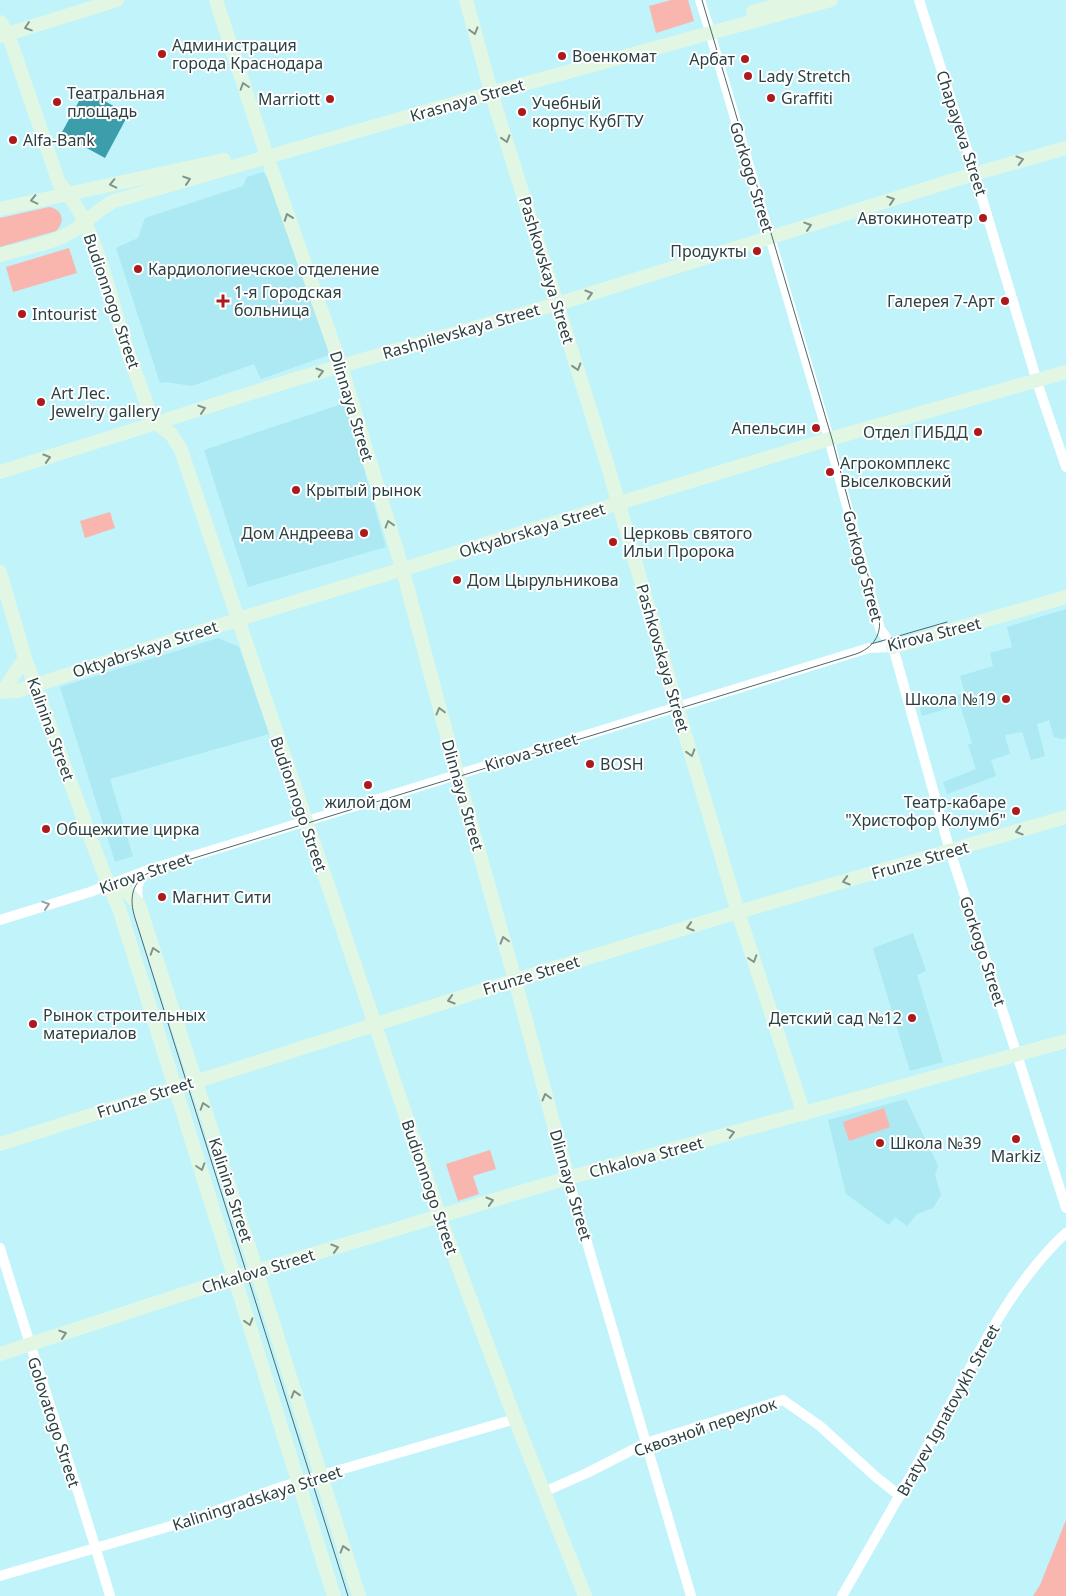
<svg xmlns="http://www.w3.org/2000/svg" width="1066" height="1596" font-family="'Noto Sans',sans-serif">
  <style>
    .built { fill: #ace9f2 }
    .green { fill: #f9b6ae }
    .water { fill: #3b9eaa }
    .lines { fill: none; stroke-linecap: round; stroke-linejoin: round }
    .street { stroke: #fff; stroke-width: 10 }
    .secondary { stroke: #e2f7e3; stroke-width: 14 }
    .tram { stroke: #4d686b; stroke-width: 1 }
    .oneway { stroke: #7e938b }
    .oneway2 { stroke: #96a0a1 }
    .poi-dot { fill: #ad1a1e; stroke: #fff; stroke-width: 2 }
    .labels { text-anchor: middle; stroke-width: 4; stroke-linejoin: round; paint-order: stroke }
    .poi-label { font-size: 16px; fill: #2c4143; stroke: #fff; text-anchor: start }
    .street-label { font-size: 16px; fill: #2c4143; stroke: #fff }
  </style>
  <rect width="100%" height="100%" fill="#c0f3fa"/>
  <g class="built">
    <path d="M263 172 271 183 332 354 261 379 254 364 192 386 165 382 160 383 116 248 138 238 145 218 243 186 247 177Z"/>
    <path d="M345 403 386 547 248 587 204 450Z"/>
    <path d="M1066 609V738L1061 739 1054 737 1049 720 1037 724 1045 756 1031 760 1022 732 1005 735 1010 754 991 760 996 776 947 794 943 782 976 769 968 745 972 743 960 705 922 716 920 707 965 693 960 676 993 666 990 653 1012 647 1007 627Z"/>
    <path d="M218 638 239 647 269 734 110 779 133 856 115 862 60 687Z"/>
    <path d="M913 933 926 971 917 975 943 1062 910 1071 873 948Z"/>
    <path d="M906 1099 938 1166 935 1175 941 1195 933 1208 917 1214 907 1226 895 1217 889 1225 846 1194 828 1120Z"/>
  </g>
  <g class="green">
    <path d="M671 0H688L694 21 656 33 649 6Z"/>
    <path d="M49 207C62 209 66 221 56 231L0 247V218Z"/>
    <path d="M69 248 77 273 13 292 6 267Z"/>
    <path d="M110 512 115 528 85 538 80 521Z"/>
    <path d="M884 1108 890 1127 849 1141 843 1122Z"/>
    <path d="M490 1150 496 1169 473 1176 479 1194 458 1201 446 1164Z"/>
    <path d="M1066 1520V1596H1033L1040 1585Z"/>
  </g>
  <path class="water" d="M85 90 126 113 127 117 105 158 61 134Z"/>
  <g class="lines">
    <g class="street">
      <path d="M700 0 708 25"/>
      <path d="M919 0 972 165 1039 388 1066 467"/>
      <path d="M710 33 828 435 880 629 893 647 950 851 1020 1064 1066 1208"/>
      <path d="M139 905C136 892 136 878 148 870"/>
      <path d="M0 920 90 892 151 869 869 648 893 647"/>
      <path d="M568 1178C610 1317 649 1457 691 1596"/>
      <path d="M0 1248C35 1364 76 1479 110 1596"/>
      <path d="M544 1492 587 1473 646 1443 783 1400 820 1426 876 1477 900 1496"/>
      <path d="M0 1576 188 1521 281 1487 515 1419"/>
      <path d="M842 1596C876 1537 910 1478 943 1418 978 1354 1011 1284 1066 1233"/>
    </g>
    <g class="secondary">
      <path d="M216 0 267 156 341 366 403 571 457 773 515 980 568 1178"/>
      <path d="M466 0 494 102 609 470 677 707 738 912 804 1114"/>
      <path d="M753 12 795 0"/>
      <path d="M0 22 8 34 59 183C95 222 107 287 123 337 131 363 142 389 151 416L157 424 171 434 181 450 443 1226 515 1419 585 1596"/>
      <path d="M1 36 117 0"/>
      <path d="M0 209 224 160"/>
      <path d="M0 255C24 248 52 244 73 231 87 222 98 209 114 201L494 92 831 0"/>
      <path d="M0 472 299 378 557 304 967 176 1066 148"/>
      <path d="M0 572 25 658 101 866 120 911 334 1596"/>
      <path d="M893 647 1066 597"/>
      <path d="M3 691 25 658"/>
      <path d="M0 692 17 691 252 615 826 440 1066 372"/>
      <path d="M109 884 128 893 139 905 257 1272 359 1596"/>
      <path d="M0 1144 515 980 738 912 1066 817"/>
      <path d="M0 1354 217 1283 433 1218 568 1178 1066 1041"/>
    </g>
    <g class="tram">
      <path d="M871 644 947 622"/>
      <path d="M348 1596 135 918C129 899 131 881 152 871L856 654C873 648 882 635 879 617L832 439 702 0"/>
    </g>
  </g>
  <defs><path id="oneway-chevron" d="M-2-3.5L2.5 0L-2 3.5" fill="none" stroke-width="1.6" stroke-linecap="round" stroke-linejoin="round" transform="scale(1.25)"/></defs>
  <g class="oneway">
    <use href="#oneway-chevron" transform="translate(28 27) rotate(161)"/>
    <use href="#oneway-chevron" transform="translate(474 31) rotate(74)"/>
    <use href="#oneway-chevron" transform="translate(244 86) rotate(-108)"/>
    <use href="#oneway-chevron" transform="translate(506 139) rotate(73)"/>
    <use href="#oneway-chevron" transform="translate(1020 160) rotate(-15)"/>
    <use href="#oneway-chevron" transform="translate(187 180) rotate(-18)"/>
    <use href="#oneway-chevron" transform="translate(113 184) rotate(167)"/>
    <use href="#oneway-chevron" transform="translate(34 200) rotate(167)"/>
    <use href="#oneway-chevron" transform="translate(891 200) rotate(-18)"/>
    <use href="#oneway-chevron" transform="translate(288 217) rotate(-110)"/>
    <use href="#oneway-chevron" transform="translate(808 226) rotate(-18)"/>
    <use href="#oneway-chevron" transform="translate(589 294) rotate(-17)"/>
    <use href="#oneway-chevron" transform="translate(577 367) rotate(73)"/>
    <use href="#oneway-chevron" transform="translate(320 372) rotate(-16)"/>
    <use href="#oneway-chevron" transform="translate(202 409) rotate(-18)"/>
    <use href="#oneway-chevron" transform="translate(47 458) rotate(-17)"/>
    <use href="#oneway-chevron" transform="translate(389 524) rotate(-107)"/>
    <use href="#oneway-chevron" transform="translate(440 711) rotate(-105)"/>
    <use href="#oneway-chevron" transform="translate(691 753) rotate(73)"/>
    <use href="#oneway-chevron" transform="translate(1019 831) rotate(163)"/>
    <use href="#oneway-chevron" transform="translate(846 881) rotate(164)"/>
    <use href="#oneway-chevron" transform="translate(690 927) rotate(163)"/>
    <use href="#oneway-chevron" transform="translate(504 940) rotate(-106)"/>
    <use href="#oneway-chevron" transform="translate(154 951) rotate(-108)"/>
    <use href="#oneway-chevron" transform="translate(753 959) rotate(72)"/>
    <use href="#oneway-chevron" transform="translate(451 1000) rotate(163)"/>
    <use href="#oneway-chevron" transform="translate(546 1097) rotate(-105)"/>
    <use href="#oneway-chevron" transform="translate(204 1106) rotate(-108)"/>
    <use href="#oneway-chevron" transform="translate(731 1133) rotate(-15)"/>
    <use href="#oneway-chevron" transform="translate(201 1167) rotate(72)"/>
    <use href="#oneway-chevron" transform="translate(490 1201) rotate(-16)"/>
    <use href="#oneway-chevron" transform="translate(335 1248) rotate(-17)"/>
    <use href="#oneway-chevron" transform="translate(249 1322) rotate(73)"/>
    <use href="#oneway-chevron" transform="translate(63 1334) rotate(-18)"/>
    <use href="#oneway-chevron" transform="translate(295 1394) rotate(-107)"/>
    <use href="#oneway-chevron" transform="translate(344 1549) rotate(-107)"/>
  </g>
  <use class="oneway2" href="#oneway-chevron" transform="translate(46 905) rotate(-18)"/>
  <g class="poi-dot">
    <circle cx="162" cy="54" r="5"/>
    <circle cx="562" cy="56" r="5"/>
    <circle cx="745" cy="59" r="5"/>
    <circle cx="748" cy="76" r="5"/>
    <circle cx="771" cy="98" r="5"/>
    <circle cx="330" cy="99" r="5"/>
    <circle cx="57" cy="102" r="5"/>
    <circle cx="522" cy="112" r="5"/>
    <circle cx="13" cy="140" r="5"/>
    <circle cx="983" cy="218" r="5"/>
    <circle cx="757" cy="251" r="5"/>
    <circle cx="138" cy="269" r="5"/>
    <path d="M220.5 293.5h5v5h5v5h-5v5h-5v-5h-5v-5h5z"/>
    <circle cx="1005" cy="301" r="5"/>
    <circle cx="22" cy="314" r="5"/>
    <circle cx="41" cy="402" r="5"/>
    <circle cx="816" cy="428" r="5"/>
    <circle cx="978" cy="432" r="5"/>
    <circle cx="830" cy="472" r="5"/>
    <circle cx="296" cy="490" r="5"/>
    <circle cx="364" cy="533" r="5"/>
    <circle cx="613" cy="542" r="5"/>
    <circle cx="457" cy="580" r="5"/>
    <circle cx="1006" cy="699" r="5"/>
    <circle cx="590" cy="764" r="5"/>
    <circle cx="368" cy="785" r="5"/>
    <circle cx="1016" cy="811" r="5"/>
    <circle cx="46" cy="829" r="5"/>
    <circle cx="162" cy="897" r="5"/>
    <circle cx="912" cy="1018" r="5"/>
    <circle cx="33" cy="1024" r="5"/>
    <circle cx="1016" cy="1139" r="5"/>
    <circle cx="880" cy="1143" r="5"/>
  </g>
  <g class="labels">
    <g class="poi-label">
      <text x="172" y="51">Администрация<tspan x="172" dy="18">города Краснодара</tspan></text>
      <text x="572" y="62">Военкомат</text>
      <text x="735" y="65" text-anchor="end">Арбат</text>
      <text x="758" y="82">Lady Stretch</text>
      <text x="67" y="99">Театральная<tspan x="67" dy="18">площадь</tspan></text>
      <text x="781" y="104">Graffiti</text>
      <text x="320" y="105" text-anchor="end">Marriott</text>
      <text x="532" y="109">Учебный<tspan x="532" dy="18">корпус КубГТУ</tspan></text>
      <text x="23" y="146">Alfa-Bank</text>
      <text x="973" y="224" text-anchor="end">Автокинотеатр</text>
      <text x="747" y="257" text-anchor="end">Продукты</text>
      <text x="148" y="275">Кардиологиечское отделение</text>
      <text x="234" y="298">1-я Городская<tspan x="234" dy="18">больница</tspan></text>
      <text x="995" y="307" text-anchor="end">Галерея 7-Арт</text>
      <text x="32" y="320">Intourist</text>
      <text x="51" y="399">Art Лес.<tspan x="51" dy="18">Jewelry gallery</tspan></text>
      <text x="806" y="434" text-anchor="end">Апельсин</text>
      <text x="968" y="438" text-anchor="end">Отдел ГИБДД</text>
      <text x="840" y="469">Агрокомплекс<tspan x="840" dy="18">Выселковский</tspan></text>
      <text x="306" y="496">Крытый рынок</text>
      <text x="354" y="539" text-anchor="end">Дом Андреева</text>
      <text x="623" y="539">Церковь святого<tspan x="623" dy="18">Ильи Пророка</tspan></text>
      <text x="467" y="586">Дом Цырульникова</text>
      <text x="996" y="705" text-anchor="end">Школа №19</text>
      <text x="600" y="770">BOSH</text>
      <text x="368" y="808" text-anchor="middle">жилой дом</text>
      <text x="1006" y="808" text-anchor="end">Театр-кабаре<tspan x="1006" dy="18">"Христофор Колумб"</tspan></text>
      <text x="56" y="835">Общежитие цирка</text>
      <text x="172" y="903">Магнит Сити</text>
      <text x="43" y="1021">Рынок строительных<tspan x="43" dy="18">материалов</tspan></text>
      <text x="902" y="1024" text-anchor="end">Детский сад №12</text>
      <text x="890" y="1149">Школа №39</text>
      <text x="1016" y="1162" text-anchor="middle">Markiz</text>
    </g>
    <g class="street-label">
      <text transform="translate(467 100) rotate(-16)" y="6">Krasnaya Street</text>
      <text transform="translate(962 133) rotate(72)" y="6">Chapayeva Street</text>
      <text transform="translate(752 177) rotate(73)" y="6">Gorkogo Street</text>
      <text transform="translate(547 270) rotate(73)" y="6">Pashkovskaya Street</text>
      <text transform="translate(112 301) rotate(71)" y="6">Budionnogo Street</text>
      <text transform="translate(461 331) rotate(-16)" y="6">Rashpilevskaya Street</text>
      <text transform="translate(352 406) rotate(73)" y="6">Dlinnaya Street</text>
      <text transform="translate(532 530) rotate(-17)" y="6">Oktyabrskaya Street</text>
      <text transform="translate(863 566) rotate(75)" y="6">Gorkogo Street</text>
      <text transform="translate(934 634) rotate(-14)" y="6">Kirova Street</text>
      <text transform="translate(145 649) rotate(-18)" y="6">Oktyabrskaya Street</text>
      <text transform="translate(663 658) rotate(74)" y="6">Pashkovskaya Street</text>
      <text transform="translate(51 729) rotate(70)" y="6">Kalinina Street</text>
      <text transform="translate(531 752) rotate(-17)" y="6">Kirova Street</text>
      <text transform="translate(463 795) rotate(74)" y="6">Dlinnaya Street</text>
      <text transform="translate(299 804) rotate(71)" y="6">Budionnogo Street</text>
      <text transform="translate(920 860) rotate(-16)" y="6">Frunze Street</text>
      <text transform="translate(145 873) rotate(-19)" y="6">Kirova Street</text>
      <text transform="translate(983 951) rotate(72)" y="6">Gorkogo Street</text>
      <text transform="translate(531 975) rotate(-17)" y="6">Frunze Street</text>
      <text transform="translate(145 1097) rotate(-18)" y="6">Frunze Street</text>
      <text transform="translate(646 1157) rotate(-15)" y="6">Chkalova Street</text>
      <text transform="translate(571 1185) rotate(74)" y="6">Dlinnaya Street</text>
      <text transform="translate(430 1187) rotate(71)" y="6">Budionnogo Street</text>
      <text transform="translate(231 1190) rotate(72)" y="6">Kalinina Street</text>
      <text transform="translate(258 1271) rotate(-17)" y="6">Chkalova Street</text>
      <text transform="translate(948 1410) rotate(-61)" y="6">Bratyev Ignatovykh Street</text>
      <text transform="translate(54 1422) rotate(72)" y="6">Golovatogo Street</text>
      <text transform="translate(705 1427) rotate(-19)" y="6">Сквозной переулок</text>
      <text transform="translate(257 1498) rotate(-18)" y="6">Kaliningradskaya Street</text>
    </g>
  </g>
</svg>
